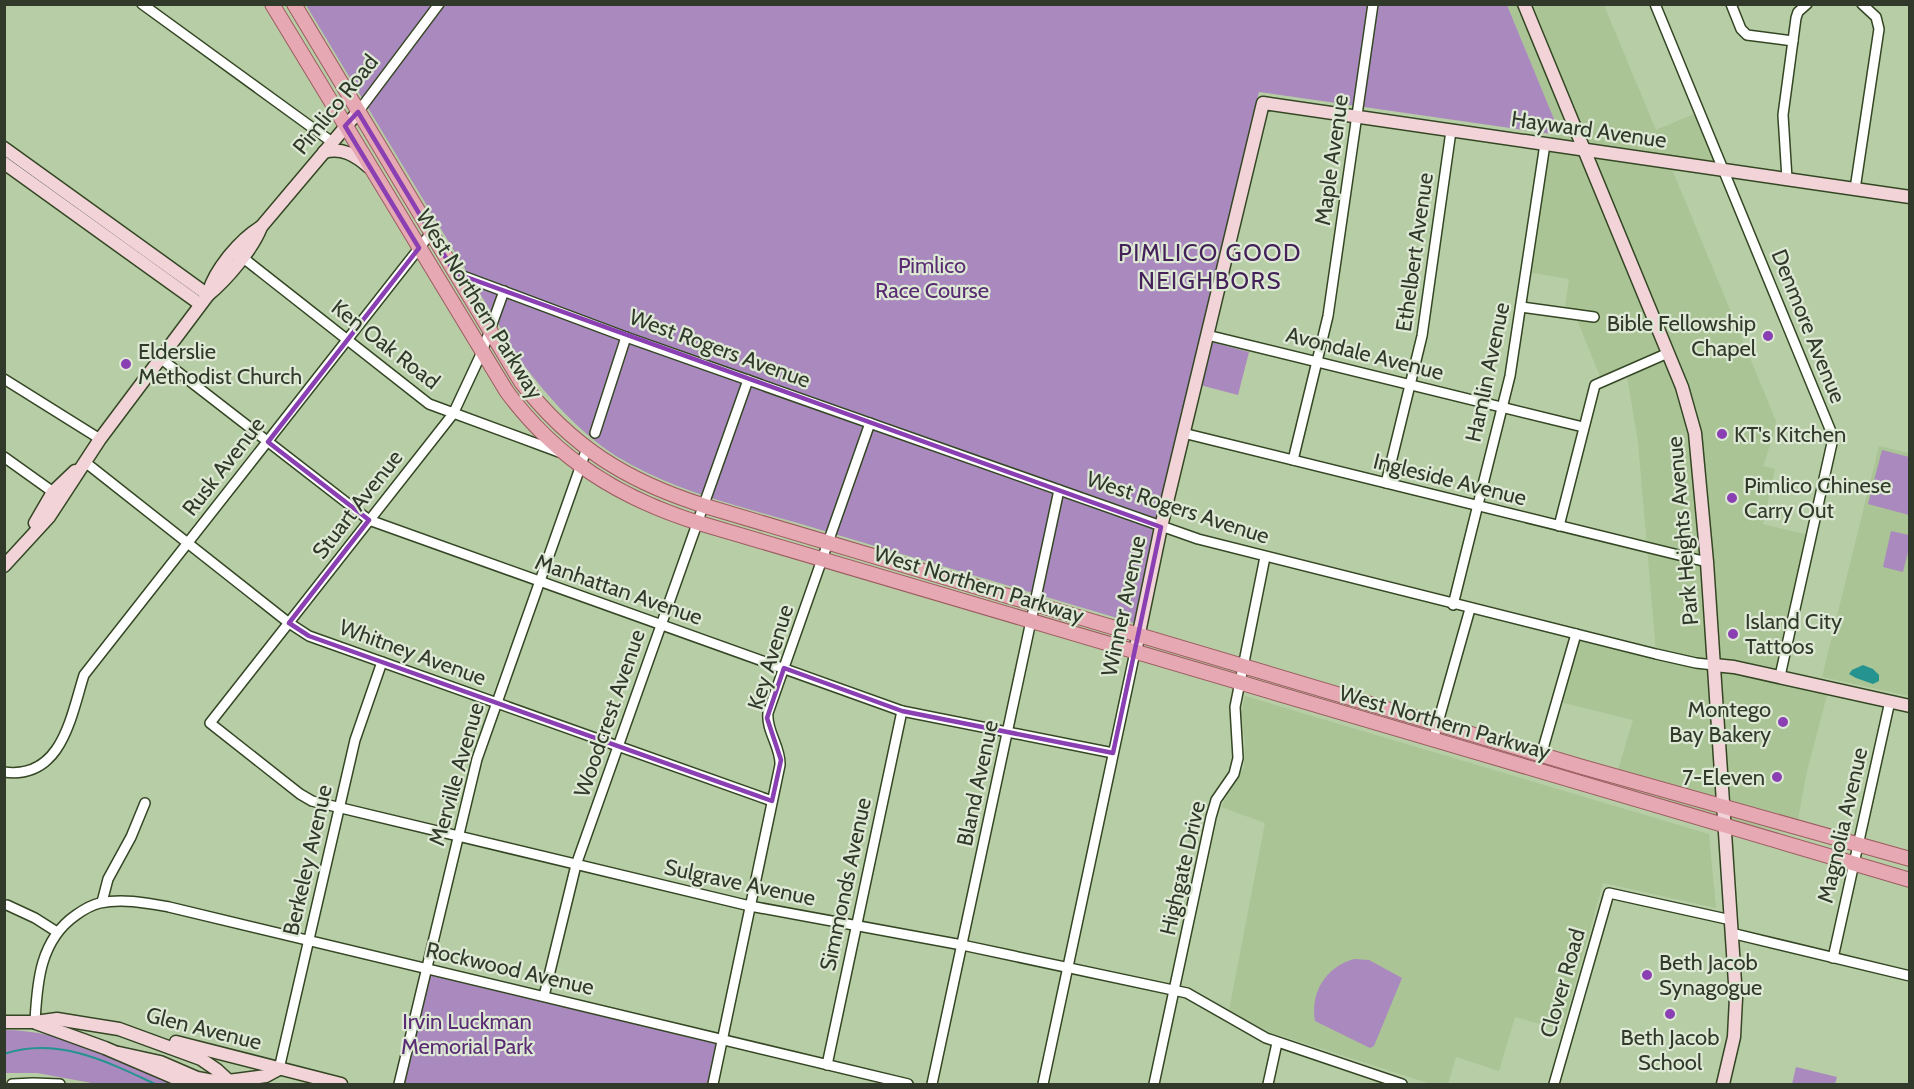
<svg xmlns="http://www.w3.org/2000/svg" width="1914" height="1089" font-family="Cabin,sans-serif">
  <style>
    .built { fill: #aac495 }
    .green { fill: #a989be }
    .water { fill: #25938f }
    .lines { fill: none; stroke-linecap: round; stroke-linejoin: round }
    .stream { stroke: #25938f; stroke-width: 2 }
    .street-casing { stroke: #344624; stroke-width: 12 }
    .secondary-casing { stroke: #344624; stroke-width: 15 }
    .primary-casing { stroke: #9c5c61; stroke-width: 16 }
    .street { stroke: #fff; stroke-width: 9 }
    .secondary { stroke: #f2d4d8; stroke-width: 12 }
    .primary { stroke: #e6a8b2; stroke-width: 14 }
    .marked { fill: none; stroke: #8a40b2; stroke-width: 4.5; stroke-linejoin: round }
    .poi-dot { fill: #8a40b2; stroke: #dee9d5; stroke-width: 2 }
    .labels { text-anchor: middle; stroke-width: 4.5; stroke-linejoin: round; paint-order: stroke }
    .street-label { font-size: 22px; fill: #313a2a; stroke: #dee9d5 }
    .park-label { font-size: 22px; fill: #592b73; stroke: #dee9d5 }
    .poi-label { font-size: 22px; fill: #313a2a; stroke: #dee9d5; text-anchor: start }
    .neighbourhood-label { font-size: 24px; letter-spacing: 1.5px; fill: #442159; stroke: #dee9d5 }
  </style>
  <rect width="100%" height="100%" fill="#b7cda5"/>
  <g class="built">
    <path d="M1507 5H1604L1656 130 1699 112 1721 168 1669 162 1776 421 1774 433 1763 466 1775 469 1763 524 1812 536 1781 676 1829 688 1807 771 1795 835 1741 822 1614 783 1633 720 1556 701 1578 633 1656 652 1638 442 1626 370 1602 381 1575 315 1564 313 1569 279 1527 272 1546 145 1556 124Z"/>
    <path d="M1879 446 1909 453V696L1822 677Z"/>
    <path d="M1245 696 1709 834 1716 908 1603 883 1563 1027 1561 1030 1515 1017 1499 1071 1456 1057 1448 1084H1431L1269 1032 1229 1011 1265 823 1221 807 1244 767 1245 745 1241 713Z"/>
  </g>
  <g class="green">
    <path d="M306 5H1507L1556 124 1552 134 1259 92 1157 517 1134 623C1030 592 925 561 821 530 752 509 678 494 616 456 578 431 547 396 520 360Z"/>
    <path d="M1211 342 1249 352 1238 395 1200 385Z"/>
    <path d="M1882 450 1909 457V515L1868 504Z"/>
    <path d="M1891 531 1909 535V548L1903 572 1883 567Z"/>
    <path d="M1354 959 1369 960 1402 978 1374 1046 1370 1048 1315 1021C1310 992 1326 967 1354 959Z"/>
    <path d="M429 972 718 1042 709 1084H403Z"/>
    <path d="M4 1030C66 1030 121 1061 176 1084H97L37 1073H5Z"/>
    <path d="M1796 1067 1837 1077 1835 1084H1792Z"/>
  </g>
  <path class="water" d="M1863 665 1873 669 1879 675V681L1873 684 1856 678 1849 674 1852 670Z"/>
  <g class="lines">
    <path class="stream" d="M4 1054C57 1036 108 1062 155 1084"/>
    <g class="street-casing">
      <g id="street">
        <path d="M142 4 332 142"/>
        <path d="M1655 4 1832 434V443L1780 676"/>
        <path d="M1731 4 1741 29 1747 35 1793 41"/>
        <path d="M358 112 439 4"/>
        <path d="M1787 179 1783 115 1796 18 1798 12 1807 4"/>
        <path d="M1855 189 1879 29 1876 17 1862 4"/>
        <path d="M239 257H242L429 404 559 452"/>
        <path d="M455 273 626 337 1198 539 1656 654 1696 663 1714 665"/>
        <path d="M504 291 482 352 453 414 210 723 300 794 312 801 750 906 962 945 1187 993 1266 1038 1402 1084"/>
        <path d="M1521 307 1594 317"/>
        <path d="M1207 335 1583 427"/>
        <path d="M160 358 369 520 902 711 1113 753"/>
        <path d="M4 379 100 439"/>
        <path d="M595 433 626 337"/>
        <path d="M1183 433 1707 562"/>
        <path d="M4 457 53 492 57 497"/>
        <path d="M1293 460 1328 316 1373 4"/>
        <path d="M85 462 289 623 309 636 772 801"/>
        <path d="M1386 483 1422 336 1451 131"/>
        <path d="M1559 526 1595 385 1668 353"/>
        <path d="M1453 605 1510 376 1545 144"/>
        <path d="M1433 740 1470 609"/>
        <path d="M1540 759 1576 634"/>
        <path d="M4 772C62 780 71 716 84 675L431 233"/>
        <path d="M102 902 108 879 131 837 145 803"/>
        <path d="M7 905 35 918 57 932"/>
        <path d="M1731 933 1910 976"/>
        <path d="M1833 958 1890 701"/>
        <path d="M544 996 576 865 748 380"/>
        <path d="M35 1022C37 982 40 940 76 915 83 910 91 905 100 903 122 898 147 903 169 907L908 1084"/>
        <path d="M827 1065 902 711"/>
        <path d="M279 1069 355 740 382 662"/>
        <path d="M12 1084 33 1083 60 1084"/>
        <path d="M399 1084 477 759 587 448"/>
        <path d="M713 1084 780 765C781 747 766 731 768 713L870 423"/>
        <path d="M932 1084 1059 490"/>
        <path d="M1043 1084 1135 652"/>
        <path d="M1154 1084 1211 817 1216 800 1234 774 1238 758 1235 707 1265 557"/>
        <path d="M1268 1084 1277 1043"/>
        <path d="M1554 1084 1609 893 1731 920"/>
      </g>
    </g>
    <g class="secondary-casing">
      <g id="secondary">
        <path d="M1524 4 1682 387 1695 433 1707 562 1736 998 1734 1037 1723 1084"/>
        <path d="M4 148 208 295"/>
        <path d="M324 152C342 147 355 155 369 167"/>
        <path d="M4 163 200 304"/>
        <path d="M209 291C216 268 241 239 261 227"/>
        <path d="M35 523 53 492 75 471"/>
        <path d="M4 566 49 517 100 439 208 295C227 279 252 250 261 227L358 112"/>
        <path d="M1135 652 1161 527 1263 103 1910 197"/>
        <path d="M1714 665 1734 667 1910 706"/>
        <path d="M4 1022H35L57 1019 119 1029 201 1059 217 1070 232 1084"/>
        <path d="M36 1023 105 1048 189 1084"/>
        <path d="M176 1042 341 1084"/>
        <path d="M119 1053 160 1062 197 1078 208 1080 228 1081 266 1076 279 1069"/>
      </g>
    </g>
    <g class="primary-casing">
      <g id="primary">
        <path d="M272 4 507 392C557 459 619 498 699 523L1910 880"/>
        <path d="M294 4 521 382C572 447 626 481 705 506L1579 766 1910 859"/>
      </g>
    </g>
    <use href="#street" class="street"/>
    <use href="#secondary" class="secondary"/>
    <use href="#primary" class="primary"/>
  </g>
  <path class="marked" d="M358 112 455 273 1161 527 1113 753 902 711 784 668 767 718 781 760 772 801 309 636 289 623 369 520 268 442 419 248 345 126Z"/>
  <g class="poi-dot">
    <circle cx="1768" cy="336" r="6"/>
    <circle cx="126" cy="364" r="6"/>
    <circle cx="1722" cy="434" r="6"/>
    <circle cx="1732" cy="498" r="6"/>
    <circle cx="1733" cy="634" r="6"/>
    <circle cx="1783" cy="722" r="6"/>
    <circle cx="1777" cy="777" r="6"/>
    <circle cx="1647" cy="975" r="6"/>
    <circle cx="1670" cy="1014" r="6"/>
  </g>
  <g class="labels">
    <g class="street-label">
      <text transform="translate(335 104) rotate(-51)" y="8">Pimlico Road</text>
      <text transform="translate(1589 129) rotate(8)" y="8">Hayward Avenue</text>
      <text transform="translate(1331 160) rotate(-82)" y="8">Maple Avenue</text>
      <text transform="translate(1414 252) rotate(-82)" y="8">Ethelbert Avenue</text>
      <text transform="translate(480 304) rotate(58)" y="8">West Northern Parkway</text>
      <text transform="translate(1809 326) rotate(68)" y="8">Denmore Avenue</text>
      <text transform="translate(386 344) rotate(38)" y="8">Ken Oak Road</text>
      <text transform="translate(720 348) rotate(20)" y="8">West Rogers Avenue</text>
      <text transform="translate(1365 353) rotate(14)" y="8">Avondale Avenue</text>
      <text transform="translate(1487 372) rotate(-78)" y="8">Hamlin Avenue</text>
      <text transform="translate(223 466) rotate(-52)" y="8">Rusk Avenue</text>
      <text transform="translate(1450 479) rotate(14)" y="8">Ingleside Avenue</text>
      <text transform="translate(357 504) rotate(-52)" y="8">Stuart Avenue</text>
      <text transform="translate(1178 507) rotate(18)" y="8">West Rogers Avenue</text>
      <text transform="translate(1682 531) rotate(-95)" y="8">Park Heights Avenue</text>
      <text transform="translate(979 584) rotate(17)" y="8">West Northern Parkway</text>
      <text transform="translate(619 589) rotate(19)" y="8">Manhattan Avenue</text>
      <text transform="translate(1123 606) rotate(-78)" y="8">Winner Avenue</text>
      <text transform="translate(413 652) rotate(20)" y="8">Whitney Avenue</text>
      <text transform="translate(770 657) rotate(-73)" y="8">Key Avenue</text>
      <text transform="translate(609 713) rotate(-71)" y="8">Woodcrest Avenue</text>
      <text transform="translate(1445 722) rotate(16)" y="8">West Northern Parkway</text>
      <text transform="translate(456 774) rotate(-74)" y="8">Merville Avenue</text>
      <text transform="translate(977 783) rotate(-78)" y="8">Bland Avenue</text>
      <text transform="translate(1842 825) rotate(-77)" y="8">Magnolia Avenue</text>
      <text transform="translate(307 860) rotate(-77)" y="8">Berkeley Avenue</text>
      <text transform="translate(1182 868) rotate(-77)" y="8">Highgate Drive</text>
      <text transform="translate(740 882) rotate(12)" y="8">Sulgrave Avenue</text>
      <text transform="translate(845 884) rotate(-78)" y="8">Simmonds Avenue</text>
      <text transform="translate(510 968) rotate(13)" y="8">Rockwood Avenue</text>
      <text transform="translate(1562 983) rotate(-74)" y="8">Clover Road</text>
      <text transform="translate(204 1028) rotate(14)" y="8">Glen Avenue</text>
    </g>
    <g class="park-label">
      <text x="932" y="273">Pimlico<tspan x="932" dy="25">Race Course</tspan></text>
      <text x="467" y="1029">Irvin Luckman<tspan x="467" dy="25">Memorial Park</tspan></text>
    </g>
    <g class="poi-label">
      <text x="1756" y="331" text-anchor="end">Bible Fellowship<tspan x="1756" dy="25">Chapel</tspan></text>
      <text x="138" y="359">Elderslie<tspan x="138" dy="25">Methodist Church</tspan></text>
      <text x="1734" y="442">KT's Kitchen</text>
      <text x="1744" y="493">Pimlico Chinese<tspan x="1744" dy="25">Carry Out</tspan></text>
      <text x="1745" y="629">Island City<tspan x="1745" dy="25">Tattoos</tspan></text>
      <text x="1771" y="717" text-anchor="end">Montego<tspan x="1771" dy="25">Bay Bakery</tspan></text>
      <text x="1765" y="785" text-anchor="end">7-Eleven</text>
      <text x="1659" y="970">Beth Jacob<tspan x="1659" dy="25">Synagogue</tspan></text>
      <text x="1670" y="1045" text-anchor="middle">Beth Jacob<tspan x="1670" dy="25">School</tspan></text>
    </g>
    <g class="neighbourhood-label">
      <text x="1210" y="261">PIMLICO GOOD<tspan x="1210" dy="28">NEIGHBORS</tspan></text>
    </g>
  </g>
  <rect width="1914" height="1089" fill="none" stroke="#313a2a" stroke-width="12"/>
</svg>
